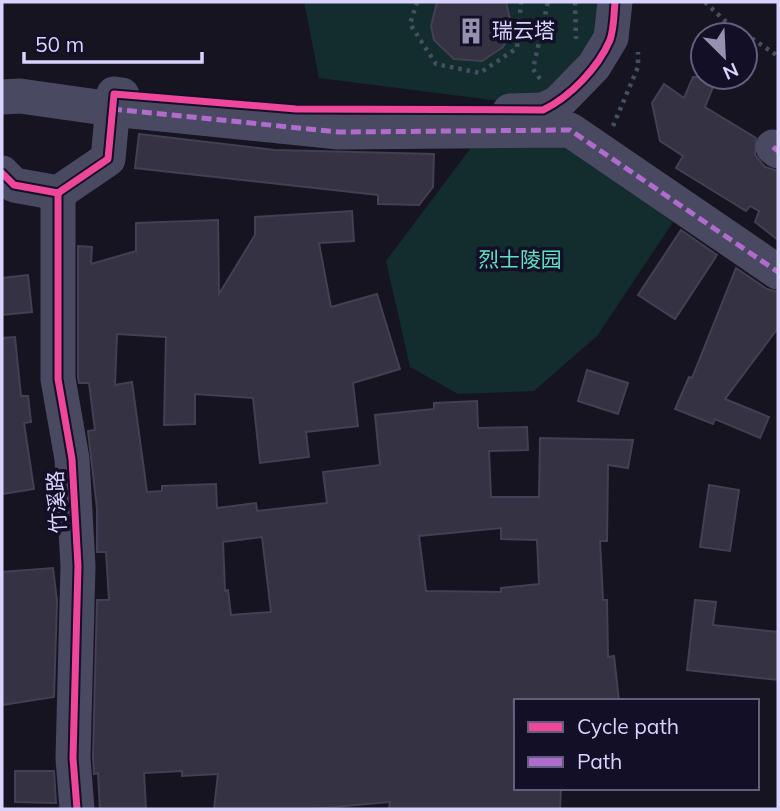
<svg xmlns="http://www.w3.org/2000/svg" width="780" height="811" font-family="Mulish,'Noto Sans SC',sans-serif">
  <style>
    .green { fill: #132c2d }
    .building { fill: #343243; stroke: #433f54; stroke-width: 2; fill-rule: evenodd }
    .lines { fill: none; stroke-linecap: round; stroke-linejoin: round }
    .path { stroke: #44505f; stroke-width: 4.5; stroke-dasharray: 3.5 5; stroke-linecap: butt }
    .minor { stroke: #4a4962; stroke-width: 35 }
    .quiet { stroke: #b06ccc; stroke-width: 5; stroke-dasharray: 10 5; stroke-linecap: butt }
    .cycleway-casing { stroke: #130f26; stroke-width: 11 }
    .cycleway { stroke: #ed469a; stroke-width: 7 }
    .labels { text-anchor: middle; stroke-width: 7; stroke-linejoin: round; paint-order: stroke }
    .poi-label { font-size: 21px; fill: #d9d4ff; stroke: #130f26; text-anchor: start }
    .park-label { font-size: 21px; fill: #5fe0c0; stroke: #130f26 }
    .street-label { font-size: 21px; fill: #d9d4ff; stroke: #130f26 }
  </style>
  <rect width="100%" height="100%" fill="#161421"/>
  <g class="green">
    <path d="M304 2H609L604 39 540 106 319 78Z"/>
    <path d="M482 133 563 139 673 222 597 336 534 391 458 394 410 367 386 261Z"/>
  </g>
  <g class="building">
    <path d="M437 2H506L511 23 509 36 503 47 482 61 454 59 434 40 431 26Z"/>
    <path d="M693 77H717L705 107 756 138 755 155 765 167 778 171V240L755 222 759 211 750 206 746 211 676 168 683 156 660 141 652 103 664 84 684 98Z"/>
    <path d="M139 134 275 150 434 154 433 187 419 205 378 204V195L135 168Z"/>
    <path d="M352 211 354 241 319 243 331 307 377 294 400 369 353 383 358 426 306 432 309 457 260 463 253 398 195 394V424L164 425 166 337 117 334 115 385 132 382 147 492 162 491V486L216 484 217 508 256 503 257 511 327 503 323 472 380 465 375 415 434 409V403L477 401 478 428 527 427 528 450 489 451 491 497H539L540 438 633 440 628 468 608 465 607 541H600L603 600H607L608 657 614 656 619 701H513L516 788H561L560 809H389L390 802 311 809H214L218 774 182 776V771L144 773 146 809H100L98 773 94 774 93 757 97 600H109L106 552H97V509L88 431 95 430 89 383H79L78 377V246L92 247 91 264 136 251V223L218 220 219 294 255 235V217ZM501 528V539L537 540 539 584 501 588V592L426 591 419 536ZM262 537 271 612 231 615 228 590 225 591 223 542Z"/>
    <path d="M681 230 717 255 675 319 638 295Z"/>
    <path d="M736 268 767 289 778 292V328L725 399 769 417 760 438 715 419 713 424 675 409 689 377 692 378Z"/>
    <path d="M28 275 32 312 2 315V278Z"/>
    <path d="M15 337 21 396H28L31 422 24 423 34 489 2 494V338Z"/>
    <path d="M587 370 628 383 618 414 578 401Z"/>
    <path d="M709 485 739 490 730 551 700 547Z"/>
    <path d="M53 568 57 601 54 697 2 705V572Z"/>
    <path d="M695 600 716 602 713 625 778 632V680L687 670Z"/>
    <path d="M15 771H54L56 803 15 802Z"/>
  </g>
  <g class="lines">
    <g class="path">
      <path d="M417 2 410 24 436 64 480 73 517 48 521 2"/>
      <path d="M575 2 576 39"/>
      <path d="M705 2 724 20 778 56"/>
      <path d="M540 79 533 69 548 2"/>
      <path d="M613 126 638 67V52"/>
    </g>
    <g class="minor">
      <path d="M2 97 20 96 112 109 339 132 570 130 778 272"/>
      <path d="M510 111 543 110 558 103 594 66 611 38 615 2"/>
      <path d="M773 147 778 151"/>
      <path d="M2 173 14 185 58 193 108 159 114 94 122 95"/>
      <path d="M58 193V379L72 459 78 566 73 758 77 809"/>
    </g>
    <g class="quiet">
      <path d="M112 109 339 132 570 130 778 272"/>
      <path d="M773 147 778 151"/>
    </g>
    <g class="cycleway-casing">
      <g id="cycleway">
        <path d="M2 173 14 185 58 193 108 159 114 94 296 109 543 110C570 97 598 68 610 40 614 29 614 13 615 2"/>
        <path d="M58 193V379L72 459 78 566 73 758 77 809"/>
      </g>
    </g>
    <use href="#cycleway" class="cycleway"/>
  </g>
  <defs>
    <g id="building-bare" transform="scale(2.1)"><path d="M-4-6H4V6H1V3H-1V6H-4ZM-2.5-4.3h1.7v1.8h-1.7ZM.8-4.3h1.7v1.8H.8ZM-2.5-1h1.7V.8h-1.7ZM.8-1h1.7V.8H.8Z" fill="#9591b1" stroke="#130f26" stroke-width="2.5" paint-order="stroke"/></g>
  </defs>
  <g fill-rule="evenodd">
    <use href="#building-bare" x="471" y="31"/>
  </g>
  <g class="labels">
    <g class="poi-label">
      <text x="492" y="38">瑞云塔</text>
    </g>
    <g class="park-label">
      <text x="520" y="267">烈士陵园</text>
    </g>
    <g class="street-label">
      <text transform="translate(57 502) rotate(-93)" y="7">竹溪路</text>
    </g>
  </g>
  <rect width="780" height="811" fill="none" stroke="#d9d4ff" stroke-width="7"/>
  <rect x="514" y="699" width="245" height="91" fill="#130f26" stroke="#625e7d" stroke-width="2"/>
  <rect x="528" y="722" width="35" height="10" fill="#ed469a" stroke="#625e7d" stroke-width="2"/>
  <text x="577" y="734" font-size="21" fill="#d9d4ff">Cycle path</text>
  <rect x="528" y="757" width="35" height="10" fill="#b06ccc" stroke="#625e7d" stroke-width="2"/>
  <text x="577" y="769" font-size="21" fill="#d9d4ff">Path</text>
  <g transform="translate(724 56) rotate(156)"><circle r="33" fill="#130f26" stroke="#625e7d" stroke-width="2"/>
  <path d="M0-5L12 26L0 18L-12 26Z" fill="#9591b1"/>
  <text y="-10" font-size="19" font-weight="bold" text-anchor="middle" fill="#d9d4ff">N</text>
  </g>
  <path d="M24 52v10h178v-10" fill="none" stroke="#d9d4ff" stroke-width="3.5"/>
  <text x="35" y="52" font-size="21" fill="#d9d4ff" stroke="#130f26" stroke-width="5" paint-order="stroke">50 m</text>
</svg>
